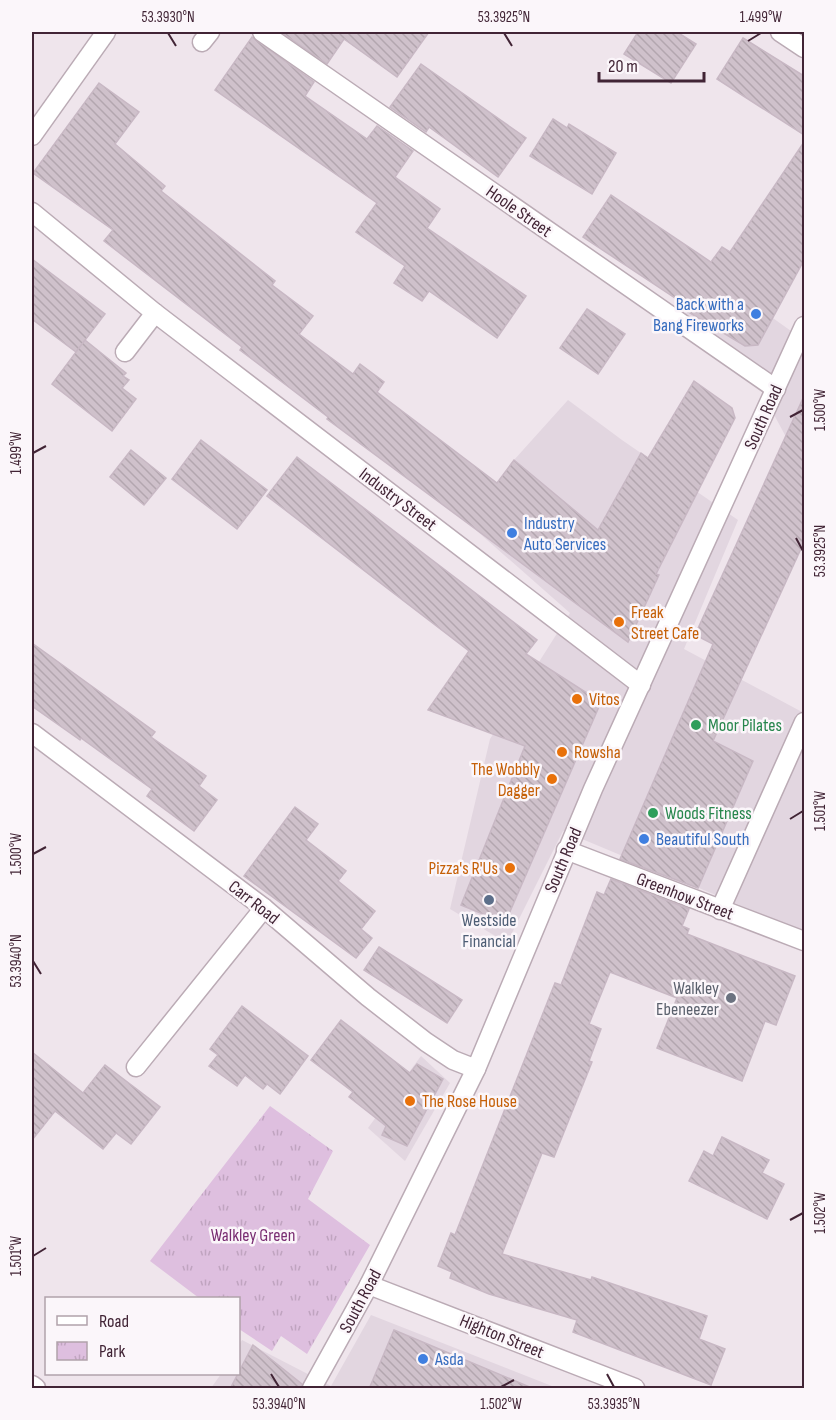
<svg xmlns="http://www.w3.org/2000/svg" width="836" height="1420" font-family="'Sofia Sans Condensed',sans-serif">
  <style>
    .built { fill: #e2d6e0 }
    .park { fill: url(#park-tufts) }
    .building { fill: url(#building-back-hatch); stroke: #c8b8c4; stroke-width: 1.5 }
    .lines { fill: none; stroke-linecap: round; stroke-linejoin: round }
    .minor-casing { stroke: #bbabb5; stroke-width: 21 }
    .minor { stroke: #fff; stroke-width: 18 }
    .ticks { fill: none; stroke: #412435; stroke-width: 2 }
    .shop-dot { fill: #3f7fe0; stroke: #fbf6fa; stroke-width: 2 }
    .food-dot { fill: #e8710a; stroke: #fbf6fa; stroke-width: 2 }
    .leisure-dot { fill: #2e9e5b; stroke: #fbf6fa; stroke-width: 2 }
    .service-dot { fill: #5c6f8a; stroke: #fbf6fa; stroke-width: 2 }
    .worship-dot { fill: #6b7280; stroke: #fbf6fa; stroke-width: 2 }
    .labels { text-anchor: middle; stroke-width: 5; stroke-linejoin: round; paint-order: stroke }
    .street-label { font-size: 18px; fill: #412435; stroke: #fbf6fa }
    .shop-label { font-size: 18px; fill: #366cbe; stroke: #fbf6fa; text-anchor: start }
    .food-label { font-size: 18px; fill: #c56008; stroke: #fbf6fa; text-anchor: start }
    .leisure-label { font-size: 18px; fill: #27864d; stroke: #fbf6fa; text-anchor: start }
    .service-label { font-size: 18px; fill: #4e5e75; stroke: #fbf6fa }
    .worship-label { font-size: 18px; fill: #5b616d; stroke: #fbf6fa; text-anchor: end }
    .park-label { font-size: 18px; fill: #792d72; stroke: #fbf6fa }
    .neatline { fill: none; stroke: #412435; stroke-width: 2 }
    .ticks-label { font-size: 15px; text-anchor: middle; fill: #412435 }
  </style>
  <defs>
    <pattern id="park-tufts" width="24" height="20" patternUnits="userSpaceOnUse" patternTransform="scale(1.5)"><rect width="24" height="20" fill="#debfdf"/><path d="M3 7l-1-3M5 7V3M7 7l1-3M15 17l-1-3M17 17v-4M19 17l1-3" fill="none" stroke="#c0a4c0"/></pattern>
    <pattern id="building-back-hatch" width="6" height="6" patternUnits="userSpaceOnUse" patternTransform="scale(1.5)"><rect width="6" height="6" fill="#cfc1cb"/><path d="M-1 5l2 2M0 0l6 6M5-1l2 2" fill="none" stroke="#b3a6af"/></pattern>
  </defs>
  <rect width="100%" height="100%" fill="#efe5ec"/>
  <g class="built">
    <path d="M703 268 791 331 804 335V446L786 437 757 383 665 321Z"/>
    <path d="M568 400 622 440 738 520 684 649 804 713V932L563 831 507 943 450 909 490 739 570 613 469 524 514 460Z"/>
    <path d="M421 1056 450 1083 405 1161 368 1128Z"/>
    <path d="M371 1315 557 1388H211L221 1374H238L239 1345 242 1340 331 1386Z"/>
  </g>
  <path class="park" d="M270 1106 333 1151 308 1199 370 1245 307 1354 281 1336 272 1351 239 1329 238 1298H199L150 1261Z"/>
  <g class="building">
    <path d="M281 32H429L397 77 344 39 327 64Z"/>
    <path d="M638 32H677L696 44 671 83 624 54Z"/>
    <path d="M252 37 314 82 305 96 367 139 377 126 413 151 395 177 440 209 427 228 526 296 497 338 429 291 422 301 394 283 405 266 356 232 377 203 215 90Z"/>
    <path d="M743 38 804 76V135L717 79Z"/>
    <path d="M421 64 526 138 498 177 429 127 426 132 390 107Z"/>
    <path d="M99 83 139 112 115 144 165 186 161 191 275 281 272 285 313 316 299 334 353 374 360 364 384 382 377 392 497 483 514 460 598 530 641 453 648 458 694 381 732 408 735 418 656 574 659 575 628 642 327 419 328 417 240 350 242 347 104 241 113 230 33 173Z"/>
    <path d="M553 119 567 128 569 124 616 153 592 194 530 156Z"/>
    <path d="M804 142V260L758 345 745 346 685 310 687 306 583 237 611 195 711 262 722 247 730 252Z"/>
    <path d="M32 259 105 314 76 352 32 319Z"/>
    <path d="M587 309 625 334 598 374 560 348Z"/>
    <path d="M85 340 126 373 123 376 129 380 122 388 136 399 112 431 52 384Z"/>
    <path d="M804 396V542L713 741 753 761 698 888 620 859 713 644 695 635Z"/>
    <path d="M201 440 267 490 237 529 172 479Z"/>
    <path d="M131 450 166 478 144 505 110 477Z"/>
    <path d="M297 457 537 640 526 654 601 702 505 923 461 905 525 746 428 710 469 651 267 496Z"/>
    <path d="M32 643 155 732 151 737 206 776 199 786 217 800 194 831 147 796 152 789 81 738 80 740 32 706Z"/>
    <path d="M295 807 318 824 306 840 346 871 338 881 375 911 361 929 372 938 356 958 244 876Z"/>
    <path d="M611 879 689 909 682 926 689 929 687 934 795 976 776 1025 765 1021 742 1081 657 1048 677 998 610 972 589 1024 601 1029 589 1061 592 1062 554 1157 542 1153 502 1254 591 1280 592 1277 707 1316 699 1339 725 1349 711 1385 573 1332 577 1320 489 1294 450 1278 452 1272 438 1266 451 1233 455 1235 555 983 561 985 597 892 604 895Z"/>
    <path d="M379 947 462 1000 447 1023 364 970Z"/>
    <path d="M242 1006 308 1056 280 1094 267 1084 263 1089 245 1075 237 1086 209 1066 218 1055 210 1049Z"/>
    <path d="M341 1020 410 1073 417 1064 443 1079 407 1146 382 1135 386 1126 349 1097 353 1092 311 1060Z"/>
    <path d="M32 1052 83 1093 105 1065 160 1107 131 1144 116 1133 103 1149 55 1111 32 1140Z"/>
    <path d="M722 1137 769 1160 762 1173 784 1184 767 1219 689 1181 704 1151 713 1156Z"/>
    <path d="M394 1330 532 1388V1389H369Z"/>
    <path d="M253 1345 302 1384 301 1389H230Z"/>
  </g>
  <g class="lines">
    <g class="minor-casing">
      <g id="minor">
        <path d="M262 32 776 389"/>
        <path d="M780 32 804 48"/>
        <path d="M202 42 210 32"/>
        <path d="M32 136 106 32"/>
        <path d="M32 212 155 313 641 685"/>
        <path d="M125 352 155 313"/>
        <path d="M32 733 264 908 368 997 426 1042 453 1060 476 1069"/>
        <path d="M566 850 804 941"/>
        <path d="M720 910 804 722"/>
        <path d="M136 1067 264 908"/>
        <path d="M369 1285 635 1388"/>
        <path d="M32 1385 36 1388"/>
        <path d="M312 1388 369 1285 476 1069 593 789 804 326"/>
      </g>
    </g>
    <use href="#minor" class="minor"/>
  </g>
  <path class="ticks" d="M168 33 176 46M504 33 512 46M748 41 761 33M790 417 803 410M33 453 46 446M796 538 803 551M790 819 803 811M33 854 46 847M33 961 41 974M790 1220 803 1213M33 1256 46 1248M271 1374 279 1387M607 1374 614 1387M501 1387 514 1380"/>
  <g class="shop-dot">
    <circle cx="756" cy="314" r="6"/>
    <circle cx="512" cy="533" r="6"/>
    <circle cx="644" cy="839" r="6"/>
    <circle cx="423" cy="1359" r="6"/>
  </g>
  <g class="food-dot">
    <circle cx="619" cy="622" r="6"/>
    <circle cx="577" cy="699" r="6"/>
    <circle cx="562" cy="752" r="6"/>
    <circle cx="552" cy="779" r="6"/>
    <circle cx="510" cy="868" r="6"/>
    <circle cx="410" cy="1101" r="6"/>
  </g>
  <g class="leisure-dot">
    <circle cx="696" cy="725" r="6"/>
    <circle cx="653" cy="813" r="6"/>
  </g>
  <circle class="service-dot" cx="489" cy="900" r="6"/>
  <circle class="worship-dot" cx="731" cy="998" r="6"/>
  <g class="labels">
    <g class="street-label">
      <text transform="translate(519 211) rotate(35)" y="6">Hoole Street</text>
      <text transform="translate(763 417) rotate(-66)" y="6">South Road</text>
      <text transform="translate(398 499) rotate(37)" y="6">Industry Street</text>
      <text transform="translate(563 860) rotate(-67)" y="6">South Road</text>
      <text transform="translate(685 896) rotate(21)" y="6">Greenhow Street</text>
      <text transform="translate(254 902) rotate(38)" y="6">Carr Road</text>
      <text transform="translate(360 1301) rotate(-62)" y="6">South Road</text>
      <text transform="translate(502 1336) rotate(22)" y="6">Highton Street</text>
    </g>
    <g class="shop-label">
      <text x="744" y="310" text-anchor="end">Back with a<tspan x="744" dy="21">Bang Fireworks</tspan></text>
      <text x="524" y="529">Industry<tspan x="524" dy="21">Auto Services</tspan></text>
      <text x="656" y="845">Beautiful South</text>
      <text x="435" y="1365">Asda</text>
    </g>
    <g class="food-label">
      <text x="631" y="618">Freak<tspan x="631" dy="21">Street Cafe</tspan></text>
      <text x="589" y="705">Vitos</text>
      <text x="574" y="758">Rowsha</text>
      <text x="540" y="775" text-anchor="end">The Wobbly<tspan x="540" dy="21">Dagger</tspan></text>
      <text x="498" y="874" text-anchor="end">Pizza's R'Us</text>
      <text x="422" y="1107">The Rose House</text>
    </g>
    <g class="leisure-label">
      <text x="708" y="731">Moor Pilates</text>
      <text x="665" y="819">Woods Fitness</text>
    </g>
    <g class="service-label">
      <text x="489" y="926">Westside<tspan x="489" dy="21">Financial</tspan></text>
    </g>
    <g class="worship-label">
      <text x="719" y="994">Walkley<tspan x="719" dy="21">Ebeneezer</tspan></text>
    </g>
    <g class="park-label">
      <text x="253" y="1241">Walkley Green</text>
    </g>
  </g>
  <rect width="836" height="1420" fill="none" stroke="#fbf6fa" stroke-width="66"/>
  <rect x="45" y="1297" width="195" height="78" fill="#fbf6fa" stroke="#b1a2ab" stroke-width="1.5"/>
  <rect x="57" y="1316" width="30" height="9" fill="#ffffff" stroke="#b1a2ab" stroke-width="1.5"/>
  <text x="99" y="1327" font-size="18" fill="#412435">Road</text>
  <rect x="57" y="1342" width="30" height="18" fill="url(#park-tufts)" stroke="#b1a2ab" stroke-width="1.5"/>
  <text x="99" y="1357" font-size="18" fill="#412435">Park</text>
  <path d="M599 72v9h105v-9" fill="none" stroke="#412435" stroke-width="3"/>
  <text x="608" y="72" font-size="18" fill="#412435" stroke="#fbf6fa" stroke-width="4.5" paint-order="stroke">20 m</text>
  <rect x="33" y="33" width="770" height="1354" class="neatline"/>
  <g class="ticks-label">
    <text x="168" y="22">53.3930°N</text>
    <text x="504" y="22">53.3925°N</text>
    <text x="761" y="22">1.499°W</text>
    <text transform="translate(820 410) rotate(-90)" y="5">1.500°W</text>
    <text transform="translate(16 453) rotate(-90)" y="5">1.499°W</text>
    <text transform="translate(820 551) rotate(-90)" y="5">53.3925°N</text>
    <text transform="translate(820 811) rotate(-90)" y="5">1.501°W</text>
    <text transform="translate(16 854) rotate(-90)" y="5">1.500°W</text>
    <text transform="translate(16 961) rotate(-90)" y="5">53.3940°N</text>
    <text transform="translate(820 1213) rotate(-90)" y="5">1.502°W</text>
    <text transform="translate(16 1256) rotate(-90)" y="5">1.501°W</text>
    <text x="279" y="1409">53.3940°N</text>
    <text x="501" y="1409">1.502°W</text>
    <text x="614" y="1409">53.3935°N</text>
  </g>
</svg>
